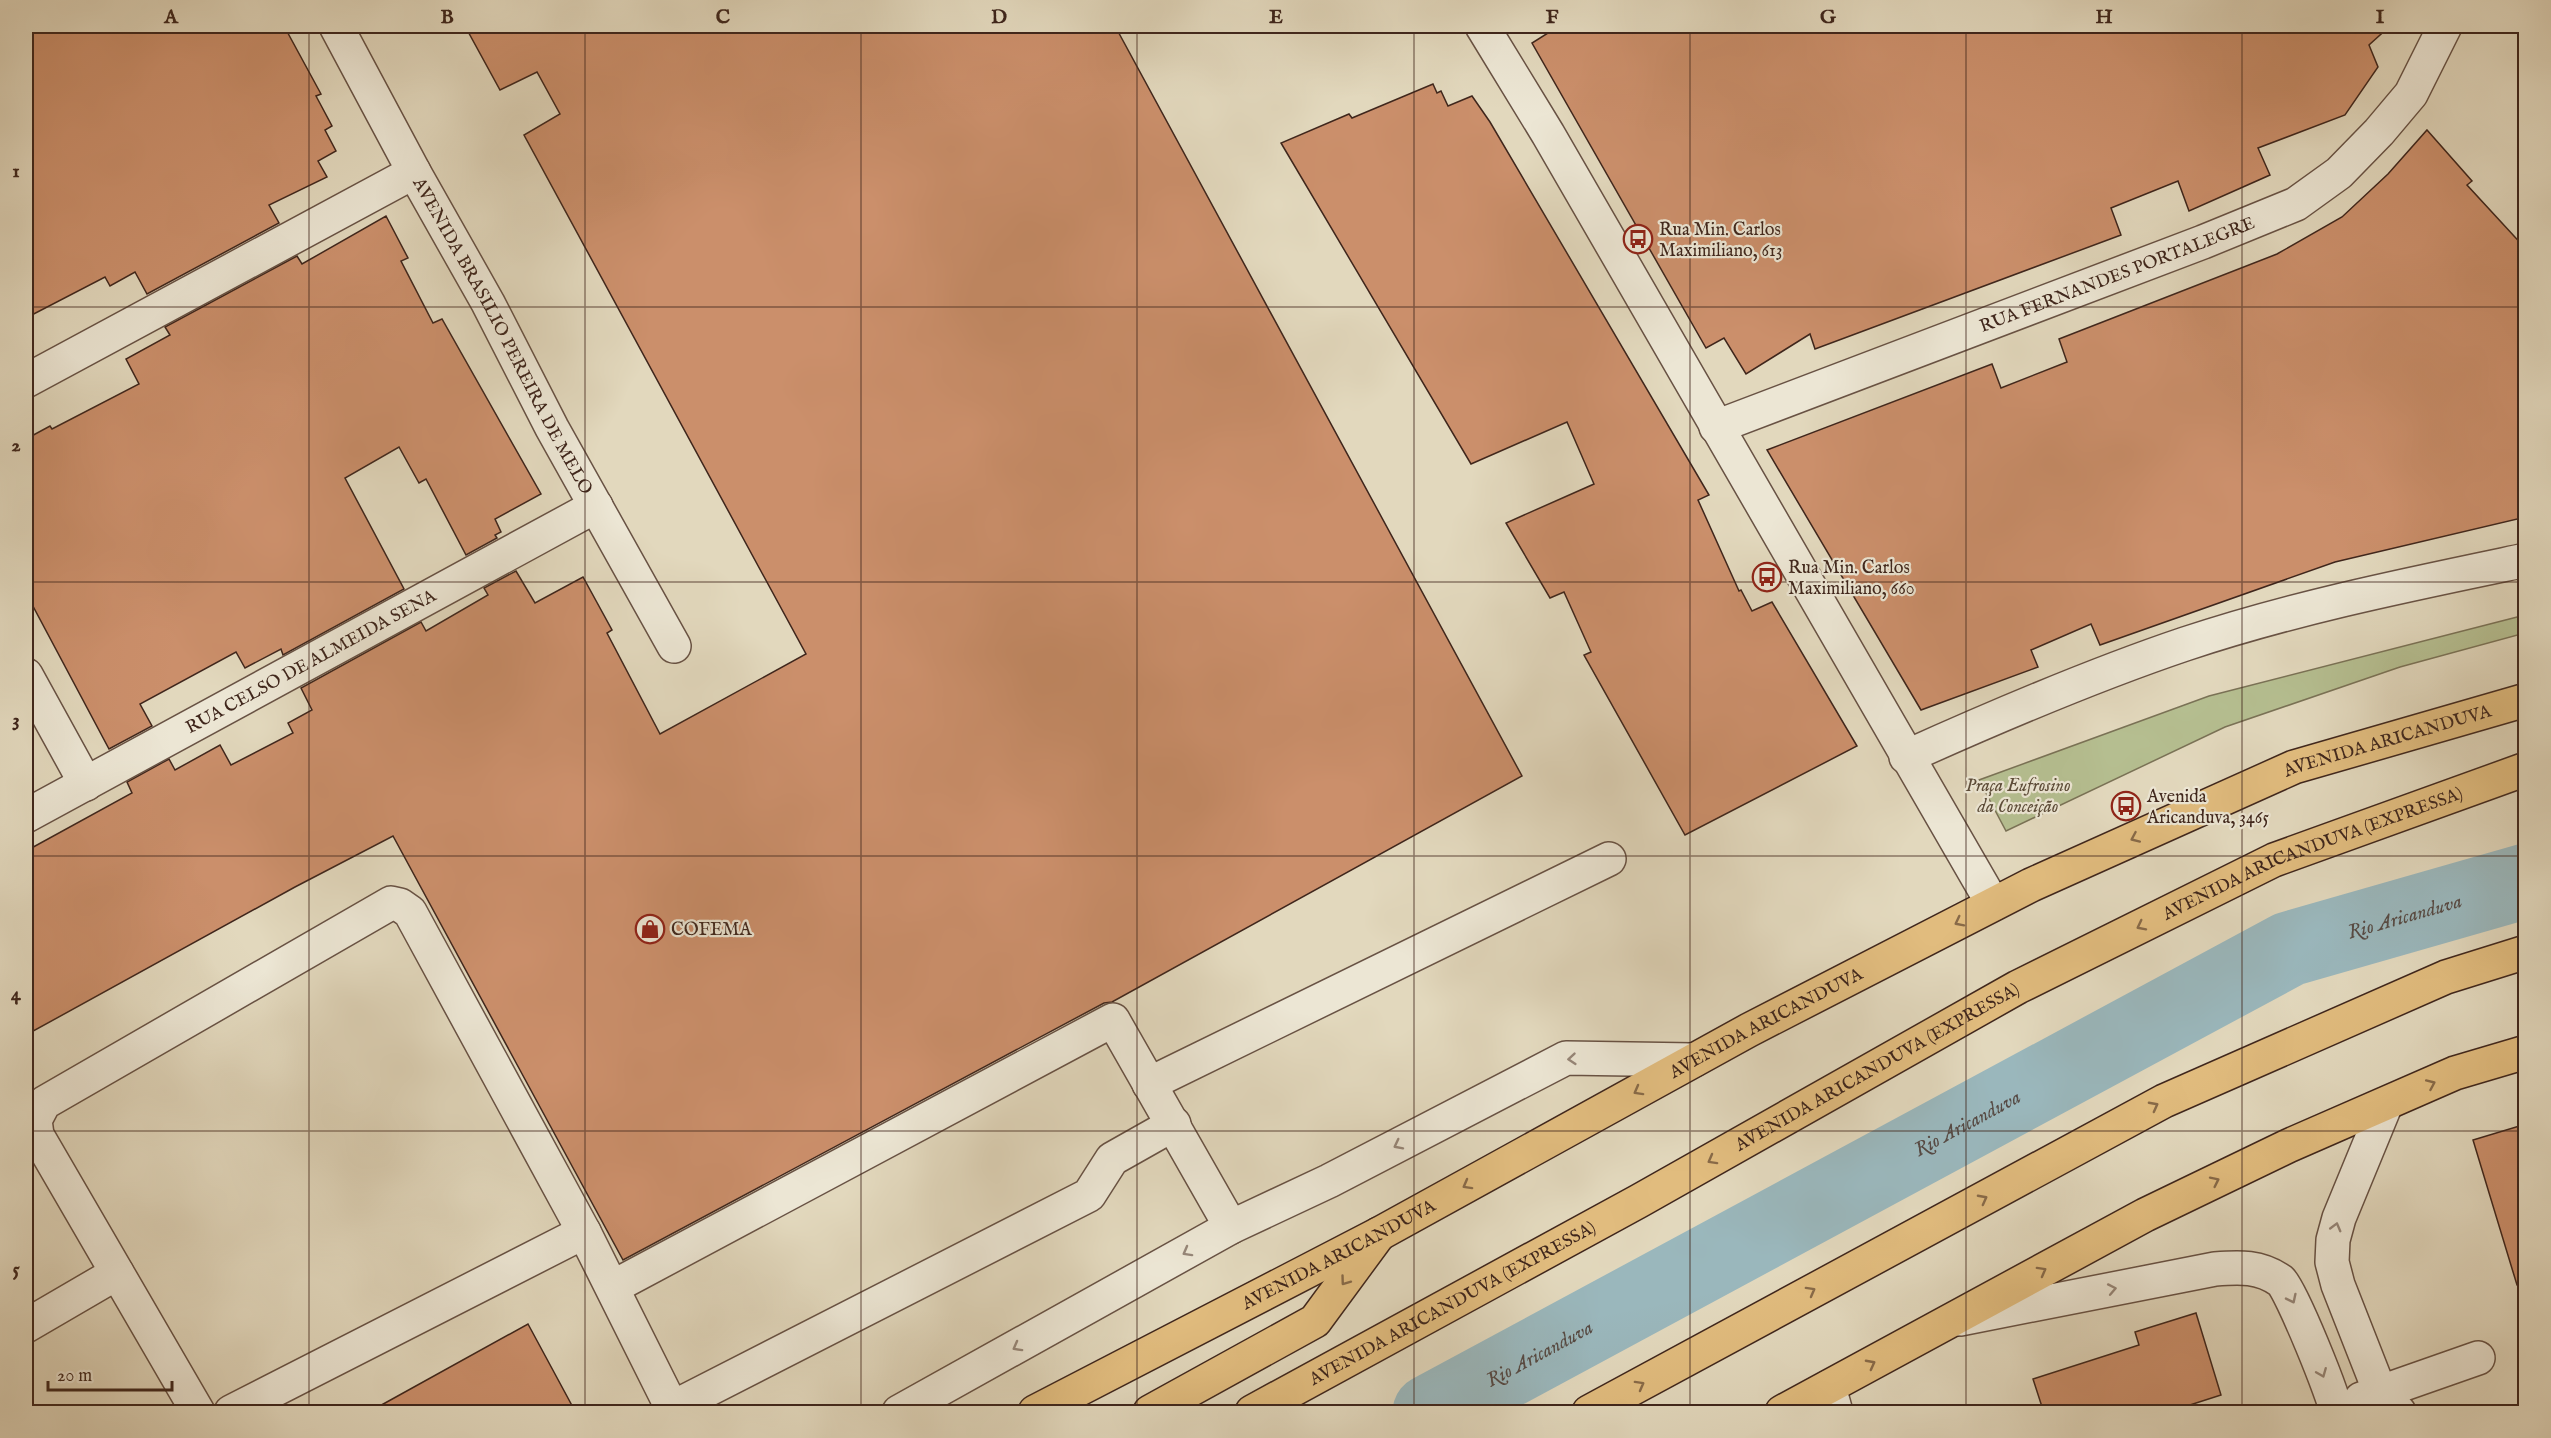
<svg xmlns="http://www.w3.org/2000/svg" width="2551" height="1438" font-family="'IM FELL English',serif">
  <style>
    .green { fill: #b5be90; stroke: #7a7256; stroke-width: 1.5 }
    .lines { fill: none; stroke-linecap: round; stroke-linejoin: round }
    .river { stroke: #9ab7bc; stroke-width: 75 }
    .building { fill: #cb8f6b; stroke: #3f261c; stroke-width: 1.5 }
    .minor-casing { stroke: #685244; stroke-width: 36 }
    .major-casing { stroke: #3f261c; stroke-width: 36 }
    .highway-casing { stroke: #3f261c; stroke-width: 36 }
    .minor { stroke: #ece6d4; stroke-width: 33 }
    .major { stroke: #e1bc7e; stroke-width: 33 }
    .highway { stroke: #e1bc7e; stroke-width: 33 }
    .oneway { stroke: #886a48 }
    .oneway2 { stroke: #968678 }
    .grid { fill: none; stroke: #3f261c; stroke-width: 1.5; stroke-opacity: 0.55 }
    .labels { text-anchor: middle; stroke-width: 4.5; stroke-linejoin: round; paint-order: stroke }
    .poi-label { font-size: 18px; fill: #3f261c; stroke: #ece6d4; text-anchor: start }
    .street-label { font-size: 18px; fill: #3f261c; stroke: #ece6d4 }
    .park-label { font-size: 18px; font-style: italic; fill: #5c4c39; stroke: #ece6d4 }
    .water-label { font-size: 20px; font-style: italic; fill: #564a44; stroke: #ece6d4 }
    .neatline { fill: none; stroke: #3f261c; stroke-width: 2 }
    .grid-label { font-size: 20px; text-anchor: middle; font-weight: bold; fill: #3f261c }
  </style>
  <rect width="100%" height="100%" fill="#e2d8bd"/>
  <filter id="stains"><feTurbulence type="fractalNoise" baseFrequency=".00333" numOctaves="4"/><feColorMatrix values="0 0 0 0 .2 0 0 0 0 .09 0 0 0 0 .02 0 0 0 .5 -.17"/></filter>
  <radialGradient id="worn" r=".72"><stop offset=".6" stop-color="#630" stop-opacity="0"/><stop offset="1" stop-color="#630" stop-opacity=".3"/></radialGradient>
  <path class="green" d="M2525 615V633L2400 667 2225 727 2006 831 1979 780 2209 696Z"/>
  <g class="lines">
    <path class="river" id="s1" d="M1430 1412 2289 949 2526 881"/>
  </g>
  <g class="building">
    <path d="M26 26H284L321 94 316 96 332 126 325 130 336 151 318 161 327 177 269 205 279 223 147 294 135 272 110 286 105 277 26 318Z"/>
    <path d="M465 26H1115L1522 776 1112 1002 1104 1003 623 1260 393 836 295 887 26 1035V851L132 793 127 782 169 759 175 770 220 745 231 765 293 733 288 723 312 710 301 688 421 622 426 631 488 595 484 588 516 571 535 603 583 577 612 630 607 633 660 734 806 654 524 135 560 114 537 72 500 90Z"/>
    <path d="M1559 26H2390L2369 45 2378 67 2345 115 2258 148 2270 175 2189 211 2178 181 2111 208 2121 235 1815 349 1810 334 1746 374 1724 338 1706 348 1532 43Z"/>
    <path d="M1433 84 1437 93 1441 91 1448 106 1472 96 1490 122 1709 495 1698 500 1739 591 1741 590 1752 611 1772 602 1857 746 1685 835 1584 655 1591 652 1564 592 1550 598 1506 523 1594 484 1567 422 1471 464 1281 143 1349 114 1352 118Z"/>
    <path d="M2427 130 2472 181 2467 185 2526 249V517L2335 562 2100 645 2091 624 2031 650 2038 667 1921 710 1767 450 1992 364 2001 388 2067 362 2059 339 2277 254 2342 217 2388 174Z"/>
    <path d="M386 216 408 258 401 261 433 323 442 319 541 494 495 519 501 532 495 535 497 538 466 555 426 479 419 483 399 447 345 478 404 589 283 655 281 649 245 668 236 652 140 704 152 726 109 749 26 593V439L50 426 52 429 139 384 126 359 170 335 165 327 297 256 302 264Z"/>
    <path d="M2526 1124V1284L2517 1285 2473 1140Z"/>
    <path d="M2196 1313 2221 1395 2165 1413H2044L2033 1379 2139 1345 2135 1332Z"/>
    <path d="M528 1324 576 1413H367Z"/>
  </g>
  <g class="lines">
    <g class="minor-casing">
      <g id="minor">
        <path id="s2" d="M336 26 414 172 488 303 552 428 674 646"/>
        <path d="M1482 26 1548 134 1993 904"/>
        <path d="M26 381 414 172"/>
        <path id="s3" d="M1716 427 2203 242 2296 204 2339 173 2379 132 2411 94 2445 26"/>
        <path d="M26 675 86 784"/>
        <path d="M1906 757C1997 716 2090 676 2185 644 2296 607 2411 584 2526 560"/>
        <path id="s4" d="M26 816 596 506"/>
        <path d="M1149 1084 1609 859"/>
        <path d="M2386 1104 2339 1218 2333 1240 2332 1262 2338 1285 2380 1392 2399 1412"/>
        <path d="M613 1287 1113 1020 1231 1227"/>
        <path d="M1960 1319 2215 1269C2240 1267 2260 1266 2281 1281 2290 1288 2336 1400 2336 1412"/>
        <path d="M26 1326 117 1273"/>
        <path d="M1829 1387 1836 1412"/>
        <path d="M2361 1399 2478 1358"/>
        <path d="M198 1412 37 1135 35 1120 44 1103 391 903 400 905 410 912 584 1232 672 1408 1089 1195 1112 1159 1174 1124"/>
        <path d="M231 1412 584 1232"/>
        <path d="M899 1412 1231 1227 1329 1181 1566 1058 1694 1060"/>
      </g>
    </g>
    <g class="major-casing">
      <g id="major">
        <path id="s5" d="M1035 1412 1379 1234 1749 1030 2031 885 2294 767 2526 700"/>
        <path d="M1782 1412 2145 1215 2288 1146 2455 1073 2526 1052"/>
      </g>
    </g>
    <g class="highway-casing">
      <g id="highway">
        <path d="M1150 1412 1315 1321 1379 1234"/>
        <path id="s6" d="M1252 1412 1639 1201 2018 987 2274 860 2526 769"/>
        <path d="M1589 1412 2164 1101 2446 977 2526 952"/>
      </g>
    </g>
    <use href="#minor" class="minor"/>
    <use href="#major" class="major"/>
    <use href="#highway" class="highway"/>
  </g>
  <defs><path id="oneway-chevron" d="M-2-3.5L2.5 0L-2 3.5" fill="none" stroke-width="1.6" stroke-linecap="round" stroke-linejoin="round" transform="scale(1.5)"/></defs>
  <g class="oneway">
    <use href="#oneway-chevron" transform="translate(2135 838) rotate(156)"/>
    <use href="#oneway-chevron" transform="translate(1959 922) rotate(153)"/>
    <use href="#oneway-chevron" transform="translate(2141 926) rotate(153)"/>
    <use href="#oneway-chevron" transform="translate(2431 1084) rotate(-24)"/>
    <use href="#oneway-chevron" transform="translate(1638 1091) rotate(151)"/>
    <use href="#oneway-chevron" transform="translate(2154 1106) rotate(-28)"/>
    <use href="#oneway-chevron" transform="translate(1712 1160) rotate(151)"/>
    <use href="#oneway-chevron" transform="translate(2215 1181) rotate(-26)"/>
    <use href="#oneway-chevron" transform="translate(1467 1185) rotate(151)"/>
    <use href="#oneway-chevron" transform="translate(1983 1199) rotate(-28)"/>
    <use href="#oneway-chevron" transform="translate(2042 1271) rotate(-29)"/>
    <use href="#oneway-chevron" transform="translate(1345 1281) rotate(126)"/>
    <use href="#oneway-chevron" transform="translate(1811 1291) rotate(-29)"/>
    <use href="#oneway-chevron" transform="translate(1871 1364) rotate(-28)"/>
    <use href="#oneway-chevron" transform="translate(1640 1385) rotate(-29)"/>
  </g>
  <g class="oneway2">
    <use href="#oneway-chevron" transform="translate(1572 1059) rotate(175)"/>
    <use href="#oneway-chevron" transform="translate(1398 1145) rotate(153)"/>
    <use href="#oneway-chevron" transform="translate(2336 1227) rotate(-75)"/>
    <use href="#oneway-chevron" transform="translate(1187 1252) rotate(151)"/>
    <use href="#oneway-chevron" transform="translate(2112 1289) rotate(-11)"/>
    <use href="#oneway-chevron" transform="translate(2292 1299) rotate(64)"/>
    <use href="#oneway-chevron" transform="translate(1017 1347) rotate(151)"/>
    <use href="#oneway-chevron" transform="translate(2322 1373) rotate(68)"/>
  </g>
  <path class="grid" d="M309 26V1412M585 26V1412M861 26V1412M1137 26V1412M1414 26V1412M1690 26V1412M1966 26V1412M2242 26V1412M26 307H2526M26 582H2526M26 856H2526M26 1131H2526"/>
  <defs>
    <g id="bus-ring" transform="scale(1.5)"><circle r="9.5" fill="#ece6d4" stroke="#8f2418" stroke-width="1.5"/><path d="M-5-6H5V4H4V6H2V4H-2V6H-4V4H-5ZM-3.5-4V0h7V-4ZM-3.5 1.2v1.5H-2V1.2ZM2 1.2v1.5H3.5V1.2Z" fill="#8f2418"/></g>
    <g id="shop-ring" transform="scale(1.5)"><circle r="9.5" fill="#ece6d4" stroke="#8f2418" stroke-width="1.5"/><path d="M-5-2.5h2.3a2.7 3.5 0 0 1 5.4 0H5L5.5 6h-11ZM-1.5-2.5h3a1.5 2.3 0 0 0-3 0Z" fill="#8f2418"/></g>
  </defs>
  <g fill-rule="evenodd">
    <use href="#bus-ring" x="1638" y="239"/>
    <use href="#bus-ring" x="1767" y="577"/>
    <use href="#bus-ring" x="2126" y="806"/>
    <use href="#shop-ring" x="650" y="929"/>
  </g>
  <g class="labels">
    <g class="poi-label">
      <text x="1659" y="235">Rua Min. Carlos<tspan x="1659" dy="21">Maximiliano, 613</tspan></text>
      <text x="1788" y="573">Rua Min. Carlos<tspan x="1788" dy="21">Maximiliano, 660</tspan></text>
      <text x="2147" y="802">Avenida<tspan x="2147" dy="21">Aricanduva, 3465</tspan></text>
      <text x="671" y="935">COFEMA</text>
    </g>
    <g class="street-label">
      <text dy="6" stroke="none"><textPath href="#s3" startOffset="429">RUA FERNANDES PORTALEGRE</textPath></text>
      <text dy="6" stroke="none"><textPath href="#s2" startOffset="352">AVENIDA BRASILIO PEREIRA DE MELO</textPath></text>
      <text dy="6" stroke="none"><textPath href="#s4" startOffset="324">RUA CELSO DE ALMEIDA SENA</textPath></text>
      <text dy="6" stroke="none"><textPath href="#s5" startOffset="1512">AVENIDA ARICANDUVA</textPath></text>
      <text dy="6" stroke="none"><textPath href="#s6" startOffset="1200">AVENIDA ARICANDUVA (EXPRESSA)</textPath></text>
      <text dy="6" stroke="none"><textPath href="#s5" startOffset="828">AVENIDA ARICANDUVA</textPath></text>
      <text dy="6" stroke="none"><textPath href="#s6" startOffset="714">AVENIDA ARICANDUVA (EXPRESSA)</textPath></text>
      <text dy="6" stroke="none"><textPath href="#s5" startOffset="342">AVENIDA ARICANDUVA</textPath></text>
      <text dy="6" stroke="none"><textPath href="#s6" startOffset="228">AVENIDA ARICANDUVA (EXPRESSA)</textPath></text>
    </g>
    <g class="park-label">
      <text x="2018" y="791">Praça Eufrosino<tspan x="2018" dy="21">da Conceição</tspan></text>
    </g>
    <g class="water-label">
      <text dy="7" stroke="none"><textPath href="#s1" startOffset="1096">Rio Aricanduva</textPath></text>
      <text dy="7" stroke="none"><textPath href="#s1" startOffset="610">Rio Aricanduva</textPath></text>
      <text dy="7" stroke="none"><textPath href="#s1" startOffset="124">Rio Aricanduva</textPath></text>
    </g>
  </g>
  <rect width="2551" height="1438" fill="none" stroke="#e2d8bd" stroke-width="66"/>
  <path d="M48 1381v9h124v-9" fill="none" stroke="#3f261c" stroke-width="3"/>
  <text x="57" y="1381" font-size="18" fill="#3f261c" stroke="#ece6d4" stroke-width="4.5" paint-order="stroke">20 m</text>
  <rect x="33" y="33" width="2485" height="1372" class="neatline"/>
  <g class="grid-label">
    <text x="171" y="23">A</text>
    <text x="447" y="23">B</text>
    <text x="723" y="23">C</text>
    <text x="999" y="23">D</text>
    <text x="1276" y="23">E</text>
    <text x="1552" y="23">F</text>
    <text x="1828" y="23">G</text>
    <text x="2104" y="23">H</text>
    <text x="2380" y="23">I</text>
    <text x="16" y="177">1</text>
    <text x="16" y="451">2</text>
    <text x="16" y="726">3</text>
    <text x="16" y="1000">4</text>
    <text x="16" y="1275">5</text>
  </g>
  <rect width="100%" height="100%" filter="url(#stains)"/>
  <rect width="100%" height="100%" fill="url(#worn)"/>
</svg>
